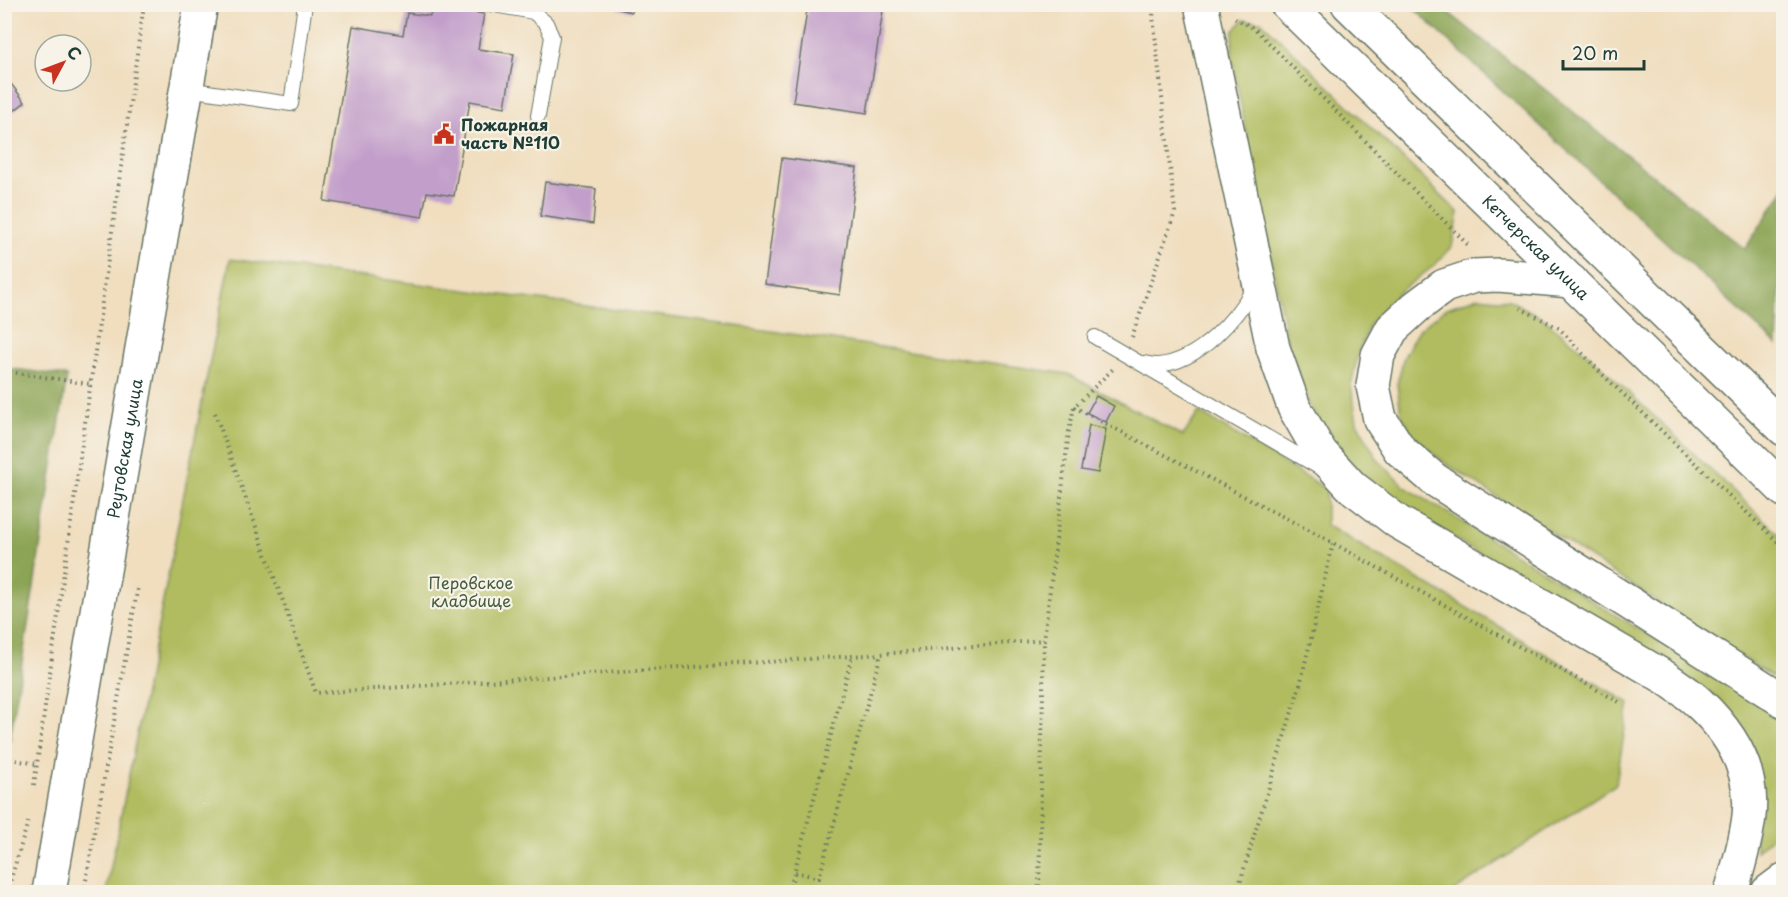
<svg xmlns="http://www.w3.org/2000/svg" width="1788" height="897" font-family="'Playpen Sans',sans-serif">
  <style>
    .green { fill: #b0bc5e; stroke: #687c49; stroke-width: 1.5 }
    .forest { fill: #8ca455; stroke: #567044; stroke-width: 1.5 }
    .building { fill: #c29fca }
    .lines { fill: none; stroke-linecap: round; stroke-linejoin: round }
    .service-casing { stroke: #687565; stroke-width: 16 }
    .tertiary-casing { stroke: #687565; stroke-width: 36 }
    .secondary-casing { stroke: #687565; stroke-width: 36 }
    .trunk-casing { stroke: #687565; stroke-width: 36 }
    .path { stroke: #687565; stroke-width: 4; stroke-dasharray: 1.5 4.5; stroke-linecap: butt }
    .service { stroke: #fff; stroke-width: 14 }
    .tertiary { stroke: #fff; stroke-width: 33 }
    .secondary { stroke: #fff; stroke-width: 33 }
    .trunk { stroke: #fff; stroke-width: 33 }
    .labels { text-anchor: middle; stroke-width: 4.5; stroke-linejoin: round; paint-order: stroke }
    .poi-label { font-size: 16px; font-weight: bold; fill: #1f3d34; stroke: #f7f3e8; text-anchor: start }
    .street-label { font-size: 16px; fill: #1f3d34; stroke: #f7f3e8 }
    .park-label { font-size: 16px; fill: #435d3e; stroke: #f7f3e8 }
  </style>
  <rect width="100%" height="100%" fill="#f7f3e8"/>
  <filter id="ink" filterUnits="userSpaceOnUse"><feTurbulence type="fractalNoise" baseFrequency=".0167" numOctaves="2"/><feDisplacementMap in="SourceGraphic" scale="12" xChannelSelector="R" yChannelSelector="G"/><feConvolveMatrix kernelMatrix="1 2 1 2 8 2 1 2 1" color-interpolation-filters="sRGB"/></filter>
  <filter id="wash" filterUnits="userSpaceOnUse"><feTurbulence type="fractalNoise" baseFrequency=".008" numOctaves="4" result="noise"/><feDisplacementMap in="SourceGraphic" scale="24" xChannelSelector="R" yChannelSelector="G"/><feGaussianBlur stdDeviation="1.35" result="paint"/><feColorMatrix in="noise" values="0 0 0 0 0 0 0 0 0 0 0 0 0 0 0 0 0 1.4 0 .05"/><feComposite in="paint" operator="in"/></filter>
  <g filter="url(#wash)">
    <rect width="100%" height="100%" fill="#f0debf"/>
    <g class="green">
      <path d="M1243 20 1261 21 1459 213 1452 246 1435 265 1398 293 1370 323 1359 350 1351 385 1357 422 1378 460 1405 487 1783 717V827L1756 851 1753 750 1733 716 1711 693 1402 507 1362 474 1336 447 1308 403 1288 346 1232 59 1233 32Z"/>
      <path d="M230 259 722 324 1068 374 1183 436 1199 412 1326 489V525L1629 703 1616 784 1453 892H106Z"/>
      <path d="M1478 297 1509 300 1541 317 1589 355 1783 538V684L1445 463 1412 434 1401 413 1397 384 1404 357 1418 330 1447 308Z"/>
    </g>
    <g class="forest">
      <path d="M1410 5H1439L1745 249 1783 191 1784 271 1780 283 1777 345Z"/>
      <path d="M5 368 67 376 5 771 4 368Z"/>
    </g>
    <g id="blocks">
      <g class="building">
        <path d="M618 4H634L632 12 618 9Z"/>
        <path d="M808 4H884L867 113 793 102Z"/>
        <path d="M432 5 484 14 478 49 514 54 505 107 470 101 454 196 427 192 422 217 324 201 353 26 403 35 407 13 430 16Z"/>
        <path d="M5 76 25 102 5 118Z"/>
        <path d="M782 158 857 168 840 295 765 284Z"/>
        <path d="M545 182 596 189 593 224 540 216Z"/>
        <path d="M1096 396 1114 406 1106 422 1087 413Z"/>
        <path d="M1089 425 1106 429 1098 473 1081 470Z"/>
      </g>
    </g>
  </g>
  <g filter="url(#ink)">
    <use href="#blocks" fill-opacity="0" stroke="#687565" stroke-width="1.5"/>
    <g class="lines">
      <g class="service-casing">
        <g id="service">
          <path d="M489 4 533 12 546 23 552 37 538 116"/>
          <path d="M187 89 291 104 305 4"/>
          <path d="M1095 337 1322 469"/>
          <path d="M1144 363C1149 364 1154 365 1158 365 1199 362 1236 319 1255 286"/>
        </g>
      </g>
      <g class="tertiary-casing">
        <g id="tertiary">
          <path id="s1" d="M49 892 201 4"/>
        </g>
      </g>
      <g class="secondary-casing">
        <g id="secondary">
          <path d="M1201 4 1273 348 1294 407 1320 452 1352 487 1398 522 1666 678C1677 686 1689 693 1699 703 1731 733 1754 771 1749 816 1746 842 1738 868 1731 892"/>
          <path id="s2" d="M1287 4 1784 490"/>
          <path d="M1348 4 1784 429"/>
          <path d="M1571 281 1498 275 1474 276 1444 286 1416 307 1392 329 1378 355 1373 386 1380 419 1400 450 1435 480 1784 701"/>
        </g>
      </g>
      <g class="trunk-casing">
        <path id="trunk" d="M1768 892 1784 880"/>
      </g>
      <g class="path">
        <path d="M1235 18 1255 29 1470 247"/>
        <path d="M1520 308 1559 328 1600 372 1784 548"/>
        <path d="M1132 337 1175 212 1153 17 1154 4"/>
        <path d="M4 371 90 384"/>
        <path d="M1074 407 1333 543 1619 702"/>
        <path d="M215 413 316 693 881 654"/>
        <path d="M4 758 37 764"/>
        <path d="M34 785 144 4"/>
        <path d="M795 872 819 878 881 654 1044 640 1069 431 1074 407 1113 369"/>
        <path d="M7 892 28 822"/>
        <path d="M84 892 138 586"/>
        <path d="M789 892 852 656"/>
        <path d="M1039 892 1044 640"/>
        <path d="M1237 892 1300 685 1333 543"/>
      </g>
      <use href="#service" class="service"/>
      <use href="#tertiary" class="tertiary"/>
      <use href="#secondary" class="secondary"/>
      <use href="#trunk" class="trunk"/>
    </g>
  </g>
  <defs>
    <g id="civic-bare" transform="scale(1.62)"><path d="M-.6-6.5H3V-4.5H.6V-3L4-1V1h2V6H-6V1h2V-1L-.6-3ZM-1.2 2.5V6h2.4V2.5Z" fill="#c8321e" stroke="#f7f3e8" stroke-width="2.5" paint-order="stroke"/></g>
  </defs>
  <g fill-rule="evenodd">
    <use href="#civic-bare" x="444" y="134"/>
  </g>
  <g class="labels">
    <g class="poi-label">
      <text x="461" y="131">Пожарная<tspan x="461" dy="18">часть №110</tspan></text>
    </g>
    <g class="street-label">
      <text dy="6" stroke="none"><textPath href="#s2" startOffset="348">Кетчерская улица</textPath></text>
      <text dy="6" stroke="none"><textPath href="#s1" startOffset="450">Реутовская улица</textPath></text>
    </g>
    <g class="park-label">
      <text x="471" y="589">Перовское<tspan x="471" dy="18">кладбище</tspan></text>
    </g>
  </g>
  <rect width="1788" height="897" fill="none" stroke="#f7f3e8" stroke-width="24"/>
  <g transform="translate(63 63) rotate(49)"><circle r="28" fill="#f7f3e8" stroke="#a1aaa0" stroke-width="1.5"/>
  <path d="M0-4.5L10 22L0 15L-10 22Z" fill="#c8321e"/>
  <text y="-9" font-size="16" font-weight="bold" text-anchor="middle" fill="#1f3d34">С</text>
  </g>
  <path d="M1563 60v9h81v-9" fill="none" stroke="#1f3d34" stroke-width="3"/>
  <text x="1572" y="60" font-size="18" fill="#1f3d34" stroke="#f7f3e8" stroke-width="4.5" paint-order="stroke">20 m</text>
</svg>
